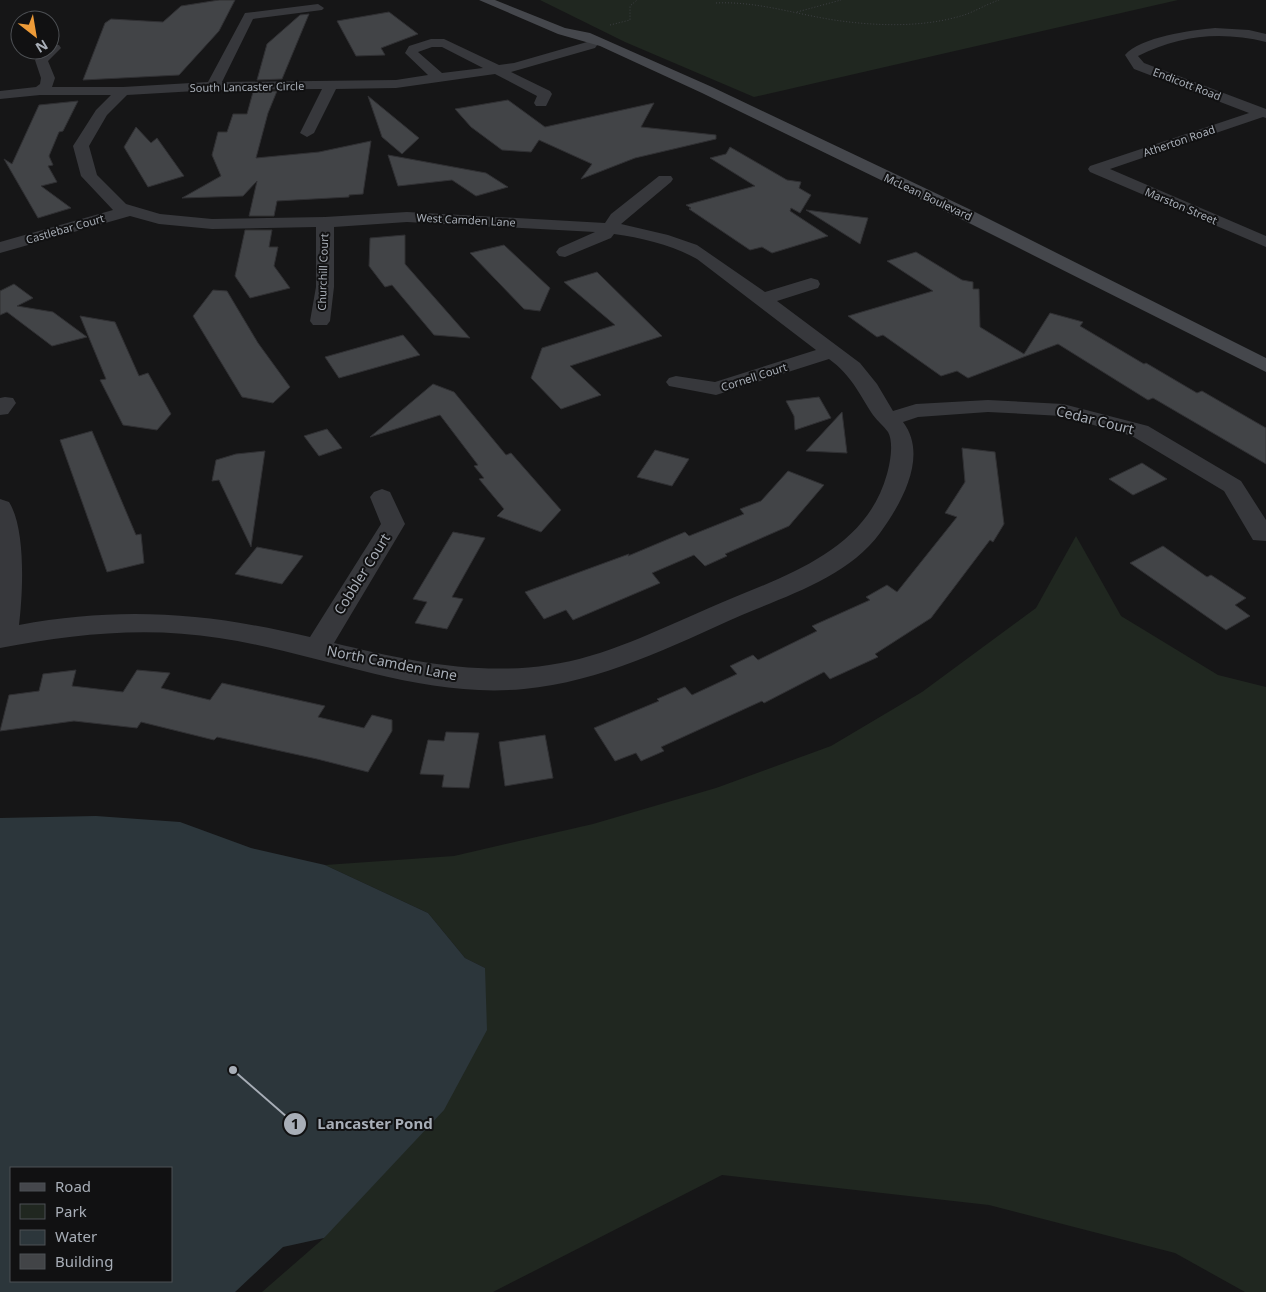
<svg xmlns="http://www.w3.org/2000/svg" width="1266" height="1292" font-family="'Noto Sans',sans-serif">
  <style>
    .green { fill: #202720 }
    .water { fill: #2c363b; fill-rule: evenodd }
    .building { fill: #424447; stroke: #303033 }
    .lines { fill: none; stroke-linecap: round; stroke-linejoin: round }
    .path { stroke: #3d3f43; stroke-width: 1; stroke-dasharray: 1 2; stroke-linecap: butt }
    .minor { fill: #37383c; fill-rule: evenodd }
    .secondary { fill: #45474c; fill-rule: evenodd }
    .labels { text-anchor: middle; stroke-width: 4; stroke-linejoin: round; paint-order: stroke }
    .far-street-label { font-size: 11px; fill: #a8aeb7; stroke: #111112 }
    .street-label { font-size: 14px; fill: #a8aeb7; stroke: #111112 }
    .leader { fill: none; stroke: #a8aeb7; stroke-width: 2 }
    .callout-dot { fill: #a8aeb7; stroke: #111112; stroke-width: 2 }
    .mark-label { font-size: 15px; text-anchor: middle; font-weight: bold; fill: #111 }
    .callout-label { font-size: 15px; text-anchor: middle; font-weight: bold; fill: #a8aeb7; stroke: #111112; stroke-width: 4; stroke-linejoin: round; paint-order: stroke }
  </style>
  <rect width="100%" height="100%" fill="#161617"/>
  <g class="green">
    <path d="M540 0H1178L754 97 625 42Z"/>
    <path d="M1076 536 1121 616 1218 675 1266 687V1292H1245L1175 1253 989 1205 722 1175 493 1292H262L324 1238 485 968 465 958 428 913 325 865 454 856 593 824 716 788 831 746 922 692 1036 608Z"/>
  </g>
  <path class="water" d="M96 816 180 822 251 848 325 865 428 913 465 958 485 968 487 1030 444 1110 324 1238 283 1247 235 1292H0V818ZM11 1168H171V1281H11Z"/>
  <g class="building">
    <path d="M219 0H235L219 31 179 75 83 80 105 23 111 19 163 22 181 6Z"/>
    <path d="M389 12 418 34 381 48 385 55 356 56 337 21Z"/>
    <path d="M309 14 282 79 257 80 267 44 300 15Z"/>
    <path d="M277 91 268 113 256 158 319 152 371 141 363 194 349 195V197L277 201 274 216H249L257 181 243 196 182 198 221 176 212 155 218 132H227L233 114H247L253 92Z"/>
    <path d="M368 96 419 138 402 154 382 137Z"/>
    <path d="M508 100 545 127 654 103 641 127 716 135V139L635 158 581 179 592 164 539 140 531 152 502 150 471 127 455 109Z"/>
    <path d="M78 101 63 131 59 132 49 156 53 165 48 166 57 182 41 186 71 208 38 218 4 159 12 164 39 105Z"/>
    <path d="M136 127 151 143 157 138 184 176 148 187 124 147Z"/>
    <path d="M730 147 787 180 801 182 799 188 811 195 800 213 791 208 790 211 828 236 772 253 762 247 750 250 689 209 691 208 686 205 755 186 710 158 726 154Z"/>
    <path d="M388 155 486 173 508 187 476 196 452 180 398 186Z"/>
    <path d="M806 210 868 218 860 244Z"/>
    <path d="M245 230H272L269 247H278L274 266 290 288 250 298 235 276Z"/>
    <path d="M405 235V264L470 338 434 335 392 285 385 287 369 266 370 238Z"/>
    <path d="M504 245 550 288 540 311 524 309 470 253Z"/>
    <path d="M916 252 962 280 973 282V289H979L980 327 1024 354 1050 313 1083 322 1080 326 1144 364 1146 363 1197 393 1202 391 1266 428V464L1153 398 1148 400 1058 344 968 378 957 371 941 376 883 335 877 337 848 316 933 291 887 261Z"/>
    <path d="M597 272 662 336 570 366 601 395 561 409 531 378 542 348 615 325 564 282Z"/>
    <path d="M14 284 33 298 17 306 53 312 87 337 52 346 7 312 0 315V291Z"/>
    <path d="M213 290 227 291 258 343 290 387 273 403 242 397 193 316Z"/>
    <path d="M80 316 115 322 139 376 148 373 171 414 157 430 123 425 100 380 106 379Z"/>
    <path d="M403 335 420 355 339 378 325 357Z"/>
    <path d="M433 384 454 392 506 455 511 453 561 510 541 532 497 516 504 509 479 479 484 478 474 466 478 465 440 415 370 437Z"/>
    <path d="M819 397 831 418 795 430 794 416 786 401Z"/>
    <path d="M842 412 847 453 806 451Z"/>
    <path d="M327 429 342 448 319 456 304 436Z"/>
    <path d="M92 431 136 535 141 534 144 563 107 572 60 440Z"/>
    <path d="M962 448 995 452 1004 524 993 542 990 540 931 618 875 654 878 657 830 679 824 672 764 703 762 701 661 747 664 751 641 761 636 753 615 761 594 728 659 701 657 699 685 687 692 695 737 674 730 666 753 655 758 660 817 631 812 626 870 600 866 597 887 585 897 592 957 517 945 513 965 482Z"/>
    <path d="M655 450 689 459 672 486 637 477Z"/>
    <path d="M265 451 251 547 219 480 212 481 216 460 236 454Z"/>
    <path d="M1142 463 1167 479 1133 495 1109 479Z"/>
    <path d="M788 471 824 485 789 526 725 554 727 556 705 566 694 555 652 573 660 583 573 620 566 610 544 619 525 592 629 554 628 556 685 532 689 536 744 514 740 509 761 501Z"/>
    <path d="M453 532 485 538 452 597 463 599 447 629 415 623 427 602 413 599Z"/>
    <path d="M1163 546 1207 577 1211 575 1246 598 1235 605 1250 616 1226 630 1130 563Z"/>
    <path d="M257 547 303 556 282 584 235 574Z"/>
    <path d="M76 670 72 686 123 692 137 670 170 673 161 688 210 700 222 683 325 706 318 717 364 728 372 715 392 720V731L368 772 317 759 217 737 214 740 141 722 137 728 74 721 0 731 9 695 39 691 43 674Z"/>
    <path d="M446 732 479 733 469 788 442 787 444 775 420 774 428 740 444 741Z"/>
    <path d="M545 735 553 778 505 786 499 742Z"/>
  </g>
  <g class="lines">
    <g class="path">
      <path d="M716 3C756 1 795 14 834 20 875 26 923 28 964 15 976 11 987 4 999 0"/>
      <path d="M797 12 841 0"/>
      <path d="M610 25 630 20V6L637 0"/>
    </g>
    <g class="minor">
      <path d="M318 4 324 8 322 10 253 19 222 82 396 80 428 75 405 53 409 46 431 39H444L499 65 514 63 587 42 595 36 601 40 595 48 511 72 550 91 552 94 546 106H536L534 103 537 96 495 74 396 88 336 89 314 133 307 137 300 133 322 89 213 90 127 95 107 115 89 146 97 175 126 204 160 214 212 219 325 217 407 212 605 223 611 214 659 176H671L673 179 671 182 621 224 668 235 697 245 765 292 811 278 818 280 820 284 818 288 777 301 860 363 877 384 893 411 916 404 988 400 1063 404 1148 426 1241 481 1266 520V541L1253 540 1224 491 1132 436 1062 416 988 412 918 417 903 422C929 456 901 504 880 533 849 576 789 595 742 615 672 646 601 682 524 689 420 699 320 653 219 638 146 626 72 634 0 648V499L9 502C26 529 23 592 19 625 122 606 209 613 310 637L381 524 370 497 374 492 382 489 390 492 405 524 334 643C404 660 477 676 549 665 605 657 658 630 709 608 777 578 865 555 887 474 890 463 894 443 888 432 884 426 877 421 873 415 858 392 852 376 829 359L716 395 669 386 666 382 669 378 676 376 715 382 816 350 697 259C672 245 643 238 614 234L611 238 565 257 559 256 556 252 559 248 595 232 407 222 334 227V287L330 321 327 325H313L310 321 316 287V227L212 229 159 224 130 216 0 253V242L113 210 81 176 73 146 96 110 111 95H40L0 99V91L36 87 40 84 41 78 35 60 45 50H50L51 45H59L61 48 48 61 55 78 52 87H123L208 82 245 13ZM432 47H442L483 68 442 73 418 52Z"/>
      <path d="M1215 28 1249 30 1266 34V42C1221 31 1180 35 1138 56L1144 63 1266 109V118L1263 117 1110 169 1266 236V247L1090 172 1088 169 1090 166 1249 113 1134 69 1125 55C1140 37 1192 30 1215 28Z"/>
      <path d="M5 397 13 398 16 403 8 414 0 415V398Z"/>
    </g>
    <path class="secondary" d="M479 0H495L565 28 590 33 712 87 969 209 1266 358V372L957 217 702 93 600 46 558 34Z"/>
  </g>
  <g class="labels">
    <g class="far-street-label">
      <text transform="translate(1187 84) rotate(21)" y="4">Endicott Road</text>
      <text transform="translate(247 87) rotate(-1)" y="4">South Lancaster Circle</text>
      <text transform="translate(1179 141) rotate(-19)" y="4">Atherton Road</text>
      <text transform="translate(928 197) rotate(25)" y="4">McLean Boulevard</text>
      <text transform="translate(1181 206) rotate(23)" y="4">Marston Street</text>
      <text transform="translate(466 220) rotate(3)" y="4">West Camden Lane</text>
      <text transform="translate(65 229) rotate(-16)" y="4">Castlebar Court</text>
      <text transform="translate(323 272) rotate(-88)" y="4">Churchill Court</text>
      <text transform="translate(754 377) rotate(-18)" y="4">Cornell Court</text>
    </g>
    <g class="street-label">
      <text transform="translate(1095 420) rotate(14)" y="5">Cedar Court</text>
      <text transform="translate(362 574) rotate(-58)" y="5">Cobbler Court</text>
      <text transform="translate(392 663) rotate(11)" y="5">North Camden Lane</text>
    </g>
  </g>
  <path class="leader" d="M233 1070L295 1124"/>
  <g class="callout-dot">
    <circle cx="233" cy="1070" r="5"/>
    <circle cx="295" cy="1124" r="12"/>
  </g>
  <g class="mark-label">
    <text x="295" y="1129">1</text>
  </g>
  <g class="callout-label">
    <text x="375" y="1129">Lancaster Pond</text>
  </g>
  <rect x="10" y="1167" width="162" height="115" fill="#111112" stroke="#4d5054"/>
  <rect x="20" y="1183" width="25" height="8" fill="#45474c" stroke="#4d5054"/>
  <text x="55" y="1192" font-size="15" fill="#a8aeb7">Road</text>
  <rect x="20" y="1204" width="25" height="15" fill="#202720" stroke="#4d5054"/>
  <text x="55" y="1217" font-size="15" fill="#a8aeb7">Park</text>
  <rect x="20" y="1230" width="25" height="15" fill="#2c363b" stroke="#4d5054"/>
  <text x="55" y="1242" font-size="15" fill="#a8aeb7">Water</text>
  <rect x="20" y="1254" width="25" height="15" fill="#424447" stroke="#4d5054"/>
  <text x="55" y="1267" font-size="15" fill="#a8aeb7">Building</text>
  <g transform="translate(35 35) rotate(149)"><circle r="24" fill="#111112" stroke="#4d5054"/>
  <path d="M0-4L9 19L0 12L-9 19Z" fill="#ed9b38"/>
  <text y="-8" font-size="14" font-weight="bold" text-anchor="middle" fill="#a8aeb7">N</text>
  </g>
</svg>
